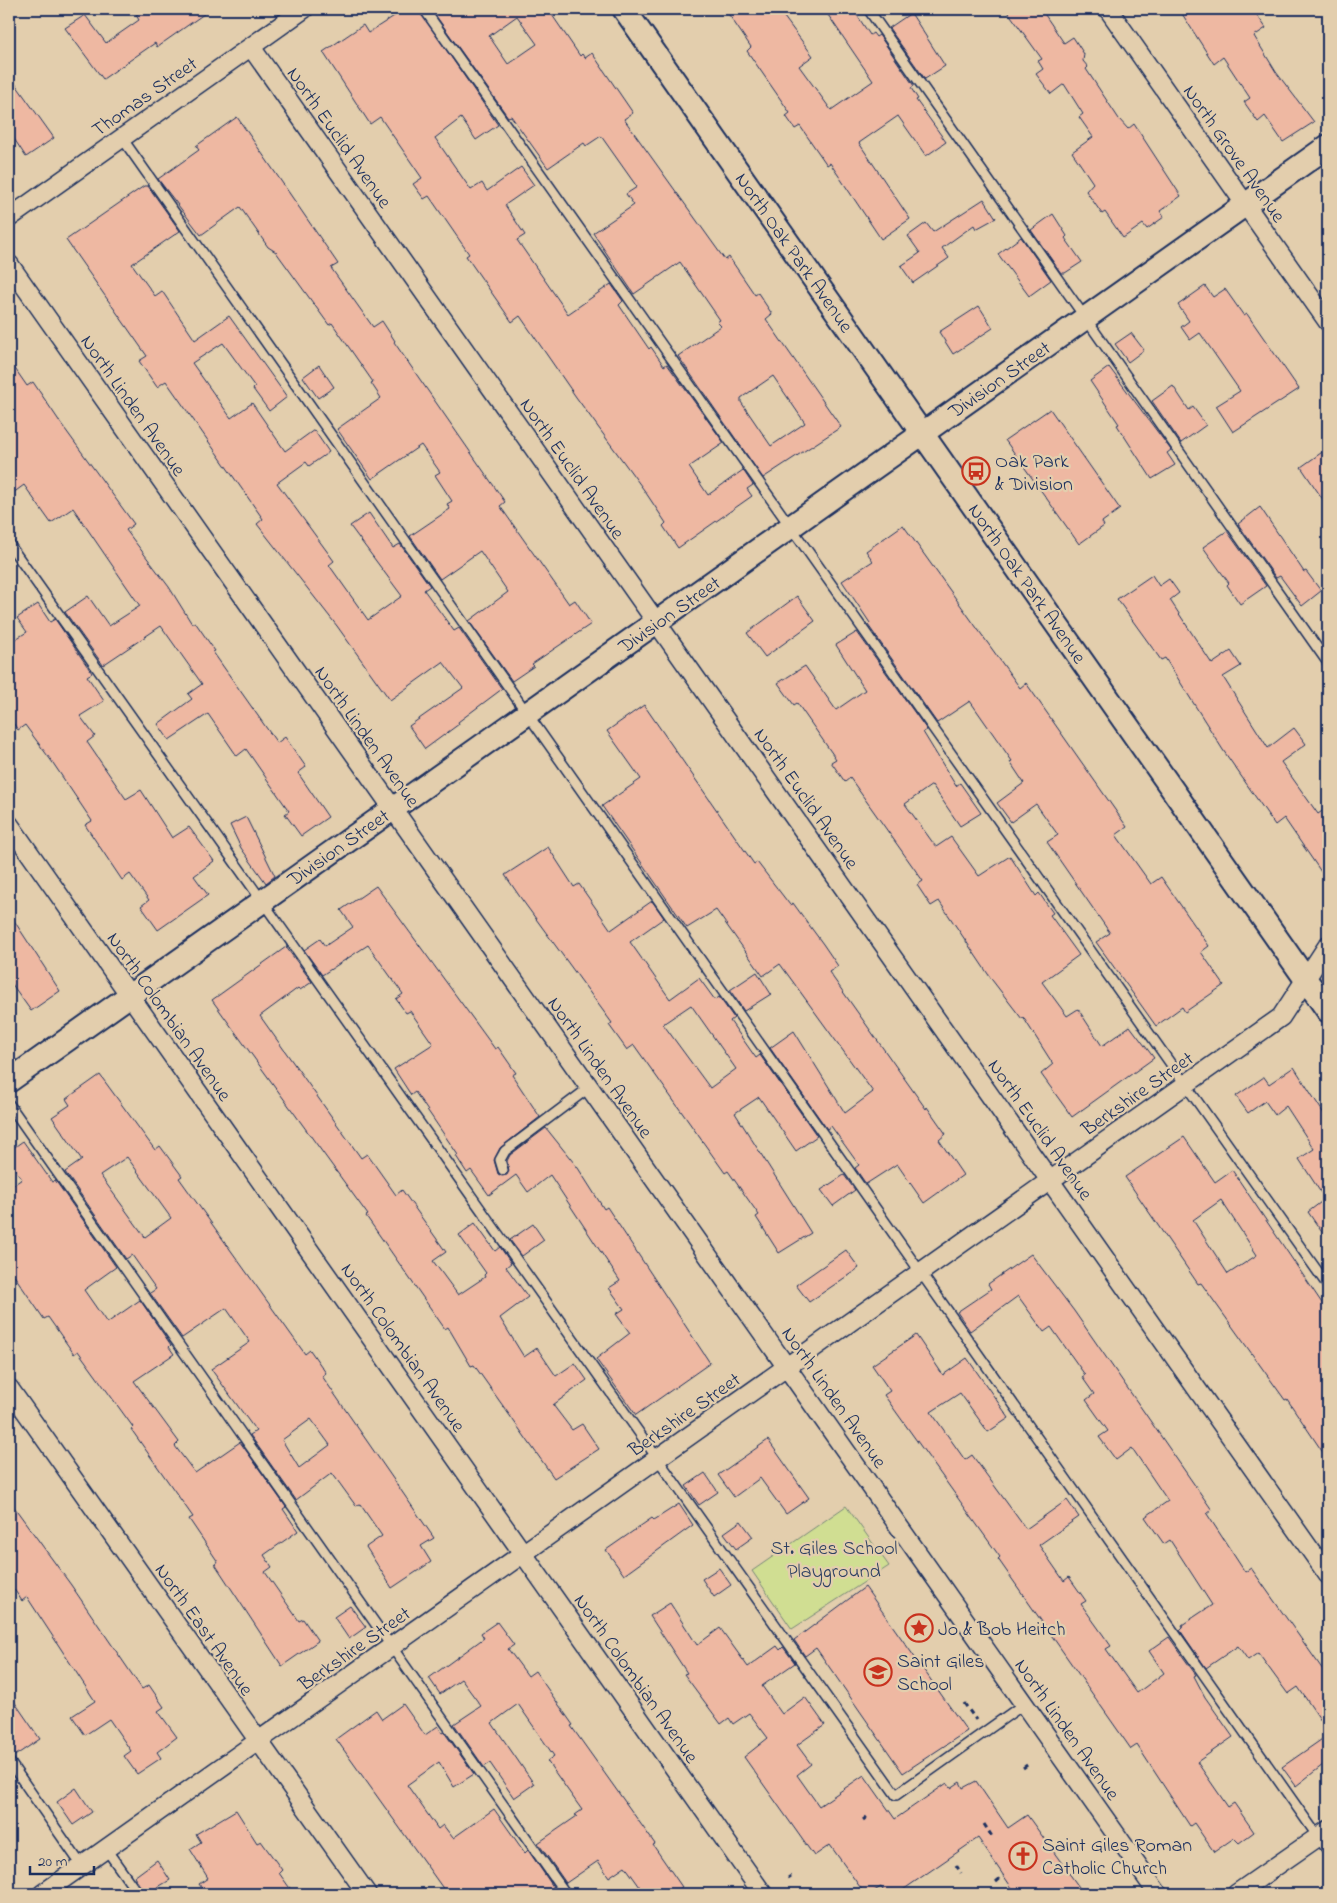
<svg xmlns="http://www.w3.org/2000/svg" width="1337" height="1903" font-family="'Indie Flower',sans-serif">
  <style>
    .green { fill: #d0de92; stroke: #768678 }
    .building { fill: #eeb8a2; stroke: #1b2f5e; fill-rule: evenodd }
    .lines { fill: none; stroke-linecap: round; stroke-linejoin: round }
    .service-casing { stroke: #1b2f5e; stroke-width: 12 }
    .minor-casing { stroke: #1b2f5e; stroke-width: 21 }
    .tertiary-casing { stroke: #1b2f5e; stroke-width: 26 }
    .path { stroke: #1b2f5e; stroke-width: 3; stroke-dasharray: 5 4; stroke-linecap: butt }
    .service { stroke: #e3cead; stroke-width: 9 }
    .minor { stroke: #e3cead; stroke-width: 18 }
    .tertiary { stroke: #e3cead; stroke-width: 22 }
    .labels { text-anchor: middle; stroke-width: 4.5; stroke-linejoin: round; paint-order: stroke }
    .street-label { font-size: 20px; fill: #1b2f5e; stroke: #e3cead }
    .poi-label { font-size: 20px; fill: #1b2f5e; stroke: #e3cead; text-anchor: start }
    .park-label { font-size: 20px; fill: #2d4063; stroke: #e3cead }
  </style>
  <rect width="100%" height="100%" fill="#e3cead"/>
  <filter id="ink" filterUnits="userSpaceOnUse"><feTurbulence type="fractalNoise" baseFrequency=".02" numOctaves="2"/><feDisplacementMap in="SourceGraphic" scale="10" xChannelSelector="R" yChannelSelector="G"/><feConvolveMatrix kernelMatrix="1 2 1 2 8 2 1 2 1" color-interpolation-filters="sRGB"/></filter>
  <g filter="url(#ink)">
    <path class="green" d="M846 1506 889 1566 792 1629 752 1571Z"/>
    <g class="building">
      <path d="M146 9H211L157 47 155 43 103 79 65 28 85 15 106 43 139 20 136 15Z"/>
      <path d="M405 9H418L498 125 476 140 461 118 435 138 471 190 482 183 487 191 521 167 534 185 505 205 525 235 517 240 562 305 568 314 611 284 623 301 619 305 649 349 651 347 664 366 667 364 724 443 689 467 708 495 743 470 753 485 747 489 752 496 678 548 663 526 666 523 644 490 576 397 520 316 512 322 466 256 469 254 429 196 424 199 413 184 422 178 380 117 370 124 323 52 363 25 368 33Z"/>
      <path d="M431 9H548L580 56 582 54 585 58 592 53 633 113 624 119 725 260 729 257 755 295 758 293 772 314 766 319 841 427 763 478 678 356 721 326 717 322 720 320 680 262 634 294 593 233 634 205 626 194 637 187 601 136 586 146 584 143 548 168 511 116 508 117ZM517 16 537 44 508 64 489 36ZM773 376 805 423 771 446 741 402V398Z"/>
      <path d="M725 9H778L813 56 799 66 831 110 873 81 824 9H853L870 35 873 33 876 37 879 35 914 86 911 88 918 99 916 100 946 142 926 156 898 116 859 143 910 219 881 239 830 163 827 165 800 126 795 129 786 116 790 113 747 51 751 47Z"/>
      <path d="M1006 9H1041L1064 43 1073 37 1084 54 1083 61 1088 67 1086 69 1119 119 1128 129 1134 124 1181 196 1160 211 1164 217 1147 229 1143 224 1123 238 1105 212 1102 214 1086 191 1093 183 1072 152 1093 137 1079 117 1083 114 1064 84 1051 94 1036 74 1043 69 1038 61 1042 59Z"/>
      <path d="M1179 9H1253L1266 28 1254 36 1276 72 1314 122 1283 142 1265 116 1258 122 1244 102 1250 98 1223 57 1214 64Z"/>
      <path d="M911 13 945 66 925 79 889 28Z"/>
      <path d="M9 75 54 138 26 157 9 131Z"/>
      <path d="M237 117 338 264 331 268 373 327 382 321 395 341 394 342 505 502 500 506 569 604 575 600 591 624 532 664 534 666 512 681 469 621 508 592 480 551 440 579 410 536 450 509 447 504 452 501 435 475 440 472 421 445 372 479 337 429 381 398 371 383 373 382 332 323 329 325 276 252 268 247 240 207 201 235 158 179 199 150 196 146Z"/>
      <path d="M144 186H148L180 231 132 264 155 296 162 291 195 340 229 316 287 397 269 411 253 389 255 387 223 343 192 363 231 418 252 403 285 451 314 430 329 452 309 466 306 462 277 483 334 561 329 565 368 620 402 596 350 526 369 513 393 548 400 544 430 586 424 590 454 631 459 628 502 689 458 722 459 724 425 749 409 726 463 688 443 662 390 700 337 626 257 524 263 519 166 381 157 387 139 361 147 356 66 240Z"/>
      <path d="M984 199 996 218 976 229 974 225 942 248 949 258 913 283 901 266 920 253 908 236 926 223 933 232Z"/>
      <path d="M1053 214 1067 236 1065 238 1082 262 1065 273H1061L1031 230Z"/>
      <path d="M1021 237 1051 280 1029 296 998 254Z"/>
      <path d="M1205 286 1213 297 1225 289 1244 316 1247 314 1299 389 1233 432 1216 406 1240 391 1200 333 1190 340 1181 327 1189 321 1178 305Z"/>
      <path d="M979 306 993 328 953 354 939 332Z"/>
      <path d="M1131 333 1144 350 1128 362 1115 344Z"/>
      <path d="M9 360 27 386 33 382 62 425 134 524 126 530 169 587 192 624 195 622 215 651 213 652 277 743 285 737 306 767 298 773 328 817 301 836 285 814 289 811 246 749 237 756 208 714 169 740 158 724 192 699 188 694 202 684 161 626 103 665 65 612 88 596 109 626 140 606 73 508 51 523 24 485 9 496Z"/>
      <path d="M319 365 334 387 318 398 303 377Z"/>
      <path d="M1109 367 1171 450 1167 453 1175 465 1152 479 1117 425 1119 424 1090 381Z"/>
      <path d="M1173 386 1189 410 1193 407 1206 425 1181 443 1152 401Z"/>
      <path d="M1050 409 1120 509 1102 522 1104 526 1079 544 1005 440Z"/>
      <path d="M1328 448V507L1301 467Z"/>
      <path d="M1260 507 1304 572 1306 571 1321 591 1302 606 1280 576 1276 578 1238 524Z"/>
      <path d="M903 525 1020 688 1026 683 1127 827 1116 835 1151 884 1161 877 1209 946 1201 952 1224 985 1185 1012 1182 1007 1156 1026 1096 942 1110 933 1047 842 1058 835 1036 804 1011 822 997 803 1024 783 1010 762 1012 761 970 701 937 723 868 625 870 623 842 581 873 561 866 551Z"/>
      <path d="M1227 531 1266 586 1240 604 1227 585 1229 583 1203 547Z"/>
      <path d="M1152 575 1159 586 1169 579 1179 593 1170 600 1212 664 1231 651 1241 666 1223 677 1268 748 1294 728 1306 744 1281 762 1318 814 1328 807V882L1284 818 1275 825 1223 750 1165 658 1161 660 1117 599Z"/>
      <path d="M797 596 815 621 765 657 747 633Z"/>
      <path d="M38 604 50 622 55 619 92 673 87 676 104 701 80 716 95 736 87 742 126 799 141 790 172 838 189 827 214 861 194 876 208 895 158 930 141 906 149 900 130 874 122 880 85 825 92 821 53 763 25 725 18 730 9 717V643L27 632 17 618Z"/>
      <path d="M857 632 927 730 923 732 956 786 960 783 981 813 960 826 932 785 905 804 936 847 951 837 979 876 1010 856 1036 896 1039 893 1053 913 1050 915 1079 955 1042 982 1067 1016 1078 1009 1102 1046 1130 1026 1154 1058 1072 1117 1041 1074 1053 1064 1023 1017 1022 1019 992 980 939 901 931 906 917 885 923 881 850 778 845 782 831 762 836 759 797 703 794 705 778 683 805 666 836 710 865 690 836 645Z"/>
      <path d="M644 705 754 864 757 862 790 905 793 903 823 944 838 966 829 972 926 1109 927 1107 946 1134 939 1140 963 1175 924 1203 897 1164 866 1184 855 1168 859 1165 831 1126 827 1129 770 1048 794 1031 845 1113 873 1092 780 964 763 976 716 910 687 928 602 806 641 779 607 731Z"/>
      <path d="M246 817 275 876 266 883 241 848 230 825Z"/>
      <path d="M548 847 574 887 579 884 611 930 652 901 664 918 630 942 670 999 699 978 715 1000 719 997 734 1018 730 1021 756 1058 760 1055 817 1136 796 1151 759 1097 735 1113 811 1233 779 1253 756 1217 759 1215 728 1171 725 1173 634 1045 627 1050 609 1025 612 1023 520 897 505 875ZM691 1005 736 1069 710 1088 663 1024Z"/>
      <path d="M376 886 495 1049 498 1047 516 1073 512 1075 540 1117 500 1148 494 1160 498 1174 502 1176 507 1175 509 1171 507 1161 510 1155 546 1128 578 1168 604 1209 607 1207 710 1363 636 1415 596 1359 630 1333 616 1314 624 1309 609 1288 620 1281 550 1175 528 1192 516 1175 489 1195 471 1170 467 1173 456 1156 458 1155 415 1092 411 1095 394 1069 433 1044 410 1011 406 1013 396 999 403 994 368 945 322 975 304 950 320 939 325 946 353 927 341 910Z"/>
      <path d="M9 913 60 991 31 1011 9 980Z"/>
      <path d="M286 947 312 982 300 990 298 988 260 1016 361 1158 367 1154 396 1195 402 1190 446 1252 433 1261 458 1295 485 1277 484 1275 486 1273 459 1235 475 1223 495 1251 500 1247 511 1263 506 1267 528 1297 500 1318 524 1357 537 1348 556 1376 575 1363 587 1380 553 1405 572 1430 582 1424 599 1449 554 1478 474 1365 471 1366 448 1327 445 1329 366 1216 368 1215 212 1000Z"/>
      <path d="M757 972 771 994 744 1011 730 990Z"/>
      <path d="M1294 1067 1328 1120V1241L1308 1212 1325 1199 1299 1159 1314 1149 1286 1106 1275 1115 1265 1101 1248 1113 1236 1096 1264 1077 1269 1084Z"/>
      <path d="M100 1075 155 1150 160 1146 182 1176 179 1178 305 1354 310 1350 326 1373 322 1376 434 1538 421 1546 431 1562 392 1588 366 1547 382 1536 360 1504 356 1506 332 1473 296 1500 250 1435 256 1431 211 1369 250 1342 226 1308 182 1338 150 1293 156 1289 132 1255 126 1259 65 1172 82 1160 52 1117 70 1105 66 1099ZM127 1157 171 1218 145 1237 100 1175ZM311 1419 330 1445 299 1468 282 1440Z"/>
      <path d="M1184 1137 1215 1182 1232 1170 1328 1312V1460L1287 1399 1285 1400 1201 1283 1198 1284 1125 1177ZM1221 1200 1257 1255 1228 1274 1193 1220Z"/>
      <path d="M23 1141 52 1182 55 1180 116 1267 84 1290 107 1323 140 1300 171 1345 169 1347 174 1354 134 1381 179 1442 175 1446 195 1473 240 1442 286 1507 283 1509 298 1531 264 1555 272 1567 265 1572 299 1621 303 1619 318 1641 282 1666 215 1564 218 1562 189 1519 193 1517 131 1429 133 1427 78 1351 74 1354 48 1317 44 1319 9 1268V1188L22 1179 9 1161V1151Z"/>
      <path d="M844 1175 855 1190 833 1206 821 1190Z"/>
      <path d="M533 1224 544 1240 522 1256 510 1240Z"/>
      <path d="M846 1250 859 1268 809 1302 796 1285Z"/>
      <path d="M1031 1254 1074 1311 1212 1510 1207 1514 1245 1572 1251 1568 1328 1677V1731L1298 1687 1288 1694 1258 1653 1248 1660 1238 1646 1206 1668 1180 1630 1183 1627 1182 1625 1212 1605 1170 1540 1164 1544 1145 1517 1168 1501 1132 1448 1116 1460 1099 1437 1108 1431 1086 1400 1094 1394 1082 1377 1085 1375 1051 1327 1044 1332 1018 1296 970 1331 957 1312 991 1289 988 1284Z"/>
      <path d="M916 1335 943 1375 967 1358 1009 1418 988 1432 960 1393 931 1412 965 1460 972 1455 1026 1529 1067 1500 1079 1517 1039 1545 1064 1581 1069 1577 1086 1601 1081 1604 1111 1646 1106 1649 1137 1693 1164 1673 1149 1651 1169 1637 1196 1675 1194 1676 1205 1697 1233 1737 1197 1762 1228 1807 1234 1803 1254 1832 1239 1843 1234 1838 1214 1852 1194 1823 1190 1826 1137 1745 1131 1749 998 1559 1000 1557 884 1395 890 1391 872 1365Z"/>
      <path d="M768 1440 809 1498 786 1514 760 1478 734 1497 718 1475Z"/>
      <path d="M705 1473 718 1492 699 1505 686 1486Z"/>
      <path d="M9 1500 71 1585 142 1689 149 1685 164 1707 158 1711 177 1737 157 1752 161 1758 137 1774 124 1756 131 1751 109 1719 85 1735 72 1716 95 1701 27 1597 22 1601 9 1582Z"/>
      <path d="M679 1504 693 1525 624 1575 606 1550 652 1518 654 1520Z"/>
      <path d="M741 1521 753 1537 736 1549 724 1533Z"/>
      <path d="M719 1568 731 1585 714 1597 702 1579Z"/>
      <path d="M865 1587 967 1731 903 1773 816 1648 805 1656 794 1640Z"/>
      <path d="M670 1603 697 1645 720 1628 748 1667 777 1646 780 1650 783 1647 795 1663 762 1686 782 1714 805 1697 825 1725 797 1745 811 1764 797 1775 819 1806 864 1775 895 1819 947 1783 951 1788 960 1782 963 1788 976 1781 1008 1828 1027 1815 1084 1894H1016L978 1838 897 1894 893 1890 885 1893 881 1887 869 1894H865L830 1845 814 1856 744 1757 768 1738 749 1713 733 1724 729 1718 721 1724 684 1674 687 1673 650 1616Z"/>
      <path d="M350 1606 366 1627 349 1639 334 1617Z"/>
      <path d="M497 1622 514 1645 508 1649 528 1676 535 1671 573 1725 571 1726 655 1844 653 1845 682 1887 671 1894H645L625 1866 609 1877 598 1861 566 1883 538 1843 577 1816 575 1815 582 1810 547 1761 554 1756 518 1704 492 1723 534 1784 514 1798 490 1763 484 1767 454 1724 481 1706 461 1679 440 1694 429 1678 484 1638 481 1633Z"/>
      <path d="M9 1694 40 1739 13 1757 9 1755Z"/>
      <path d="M403 1704 425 1735 438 1726 442 1733 444 1732 474 1774 454 1787 439 1762 407 1785 438 1829 443 1825 453 1838 494 1809 525 1853 528 1850 556 1891 551 1894H447L336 1739 376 1710 382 1719Z"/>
      <path d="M1328 1735V1761L1296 1786 1282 1767Z"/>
      <path d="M76 1788 92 1812 73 1825 57 1802Z"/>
      <path d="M236 1810 257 1843 261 1841 282 1870 279 1873 294 1894H206L199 1884 208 1878 190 1849 201 1842 196 1834Z"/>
      <path d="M157 1860 170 1880 146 1894 134 1877Z"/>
    </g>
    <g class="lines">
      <g class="service-casing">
        <g id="service">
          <path d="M424 9 1328 1286"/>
          <path d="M868 9 1328 663"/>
          <path d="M122 138 1328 1851"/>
          <path d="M9 544 896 1795 1024 1704"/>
          <path d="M9 1104 566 1894"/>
          <path d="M503 1170 500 1160 505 1151 590 1087"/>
          <path d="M9 1761 82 1866"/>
          <path d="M106 1849 138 1894"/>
        </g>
      </g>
      <g class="minor-casing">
        <g id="minor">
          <path d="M1108 9 1328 322"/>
          <path d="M251 47 1328 1575"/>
          <path d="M9 218 304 9"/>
          <path d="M9 264 1158 1894"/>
          <path d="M9 824 763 1894"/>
          <path d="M9 1388 367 1894"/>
          <path d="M42 1894 1281 1017 1328 945"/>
          <path d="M1236 1894 1328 1830"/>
        </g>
      </g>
      <g class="tertiary-casing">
        <g id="tertiary">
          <path d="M624 9 1328 1011"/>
          <path d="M9 1081 1328 146"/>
        </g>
      </g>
      <g class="path">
        <path d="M964 1703 976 1720"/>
        <path d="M1023 1768 1030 1763"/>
        <path d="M863 1820 868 1816"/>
        <path d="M984 1824 993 1838"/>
        <path d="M956 1865 961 1873"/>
        <path d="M788 1878 791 1876"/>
        <path d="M996 1882 1003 1876"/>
        <path d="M891 1891 893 1894"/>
      </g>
      <use href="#service" class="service"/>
      <use href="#minor" class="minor"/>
      <use href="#tertiary" class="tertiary"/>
    </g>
  </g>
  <defs>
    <g id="bus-ring" transform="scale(1.4375)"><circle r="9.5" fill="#e3cead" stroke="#c8321e" stroke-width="1.5"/><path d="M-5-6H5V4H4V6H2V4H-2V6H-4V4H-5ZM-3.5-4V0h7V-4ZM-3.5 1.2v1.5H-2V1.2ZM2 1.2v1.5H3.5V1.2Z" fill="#c8321e"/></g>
    <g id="sight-ring" transform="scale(1.4375)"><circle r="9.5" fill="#e3cead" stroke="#c8321e" stroke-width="1.5"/><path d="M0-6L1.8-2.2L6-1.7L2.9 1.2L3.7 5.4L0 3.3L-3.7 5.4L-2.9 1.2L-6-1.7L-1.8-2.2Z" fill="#c8321e"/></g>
    <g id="school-ring" transform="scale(1.4375)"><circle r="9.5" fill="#e3cead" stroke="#c8321e" stroke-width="1.5"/><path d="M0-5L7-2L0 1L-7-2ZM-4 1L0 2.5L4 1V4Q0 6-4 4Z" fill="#c8321e"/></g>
    <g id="church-ring" transform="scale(1.4375)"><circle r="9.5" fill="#e3cead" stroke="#c8321e" stroke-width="1.5"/><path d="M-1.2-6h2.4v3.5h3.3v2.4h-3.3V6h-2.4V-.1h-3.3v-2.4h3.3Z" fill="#c8321e"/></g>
  </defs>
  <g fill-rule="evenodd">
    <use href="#bus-ring" x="976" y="471"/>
    <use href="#sight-ring" x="919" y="1628"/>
    <use href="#school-ring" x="878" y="1672"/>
    <use href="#church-ring" x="1023" y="1856"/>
  </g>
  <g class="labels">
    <g class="street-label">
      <text transform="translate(144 96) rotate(-35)" y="7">Thomas Street</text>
      <text transform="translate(340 137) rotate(55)" y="7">North Euclid Avenue</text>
      <text transform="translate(1235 153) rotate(55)" y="7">North Grove Avenue</text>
      <text transform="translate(795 252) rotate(55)" y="7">North Oak Park Avenue</text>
      <text transform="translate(999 379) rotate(-35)" y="7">Division Street</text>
      <text transform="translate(134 405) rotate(55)" y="7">North Linden Avenue</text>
      <text transform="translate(573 468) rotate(55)" y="7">North Euclid Avenue</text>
      <text transform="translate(1028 583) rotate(55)" y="7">North Oak Park Avenue</text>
      <text transform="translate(669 614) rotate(-35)" y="7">Division Street</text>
      <text transform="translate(368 736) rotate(55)" y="7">North Linden Avenue</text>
      <text transform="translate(807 798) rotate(55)" y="7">North Euclid Avenue</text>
      <text transform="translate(338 847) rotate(-35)" y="7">Division Street</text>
      <text transform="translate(170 1016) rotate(55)" y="7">North Colombian Avenue</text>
      <text transform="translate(601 1067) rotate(55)" y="7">North Linden Avenue</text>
      <text transform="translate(1137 1093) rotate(-35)" y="7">Berkshire Street</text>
      <text transform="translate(1041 1129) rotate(55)" y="7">North Euclid Avenue</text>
      <text transform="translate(404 1347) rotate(55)" y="7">North Colombian Avenue</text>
      <text transform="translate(835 1397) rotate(55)" y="7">North Linden Avenue</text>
      <text transform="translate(684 1414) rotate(-35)" y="7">Berkshire Street</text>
      <text transform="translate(205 1629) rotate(55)" y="7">North East Avenue</text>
      <text transform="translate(354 1648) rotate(-35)" y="7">Berkshire Street</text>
      <text transform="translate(637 1678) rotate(55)" y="7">North Colombian Avenue</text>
      <text transform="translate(1068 1729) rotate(55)" y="7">North Linden Avenue</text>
    </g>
    <g class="poi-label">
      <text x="995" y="467">Oak Park<tspan x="995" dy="23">&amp; Division</tspan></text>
      <text x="938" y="1635">Jo &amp; Bob Heitch</text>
      <text x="897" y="1667">Saint Giles<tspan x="897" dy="23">School</tspan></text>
      <text x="1042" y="1851">Saint Giles Roman<tspan x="1042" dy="23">Catholic Church</tspan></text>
    </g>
    <g class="park-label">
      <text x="834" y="1554">St. Giles School<tspan x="834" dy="23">Playground</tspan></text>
    </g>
  </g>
  <rect width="1337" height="1903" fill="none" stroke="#e3cead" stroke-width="30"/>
  <rect x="15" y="15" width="1307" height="1873" fill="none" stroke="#1b2f5e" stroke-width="2" filter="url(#ink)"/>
  <path d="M30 1866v8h64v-8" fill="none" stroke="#1b2f5e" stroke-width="2.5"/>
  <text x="38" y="1866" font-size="15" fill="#1b2f5e" stroke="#e3cead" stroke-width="4" paint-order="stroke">20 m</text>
</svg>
